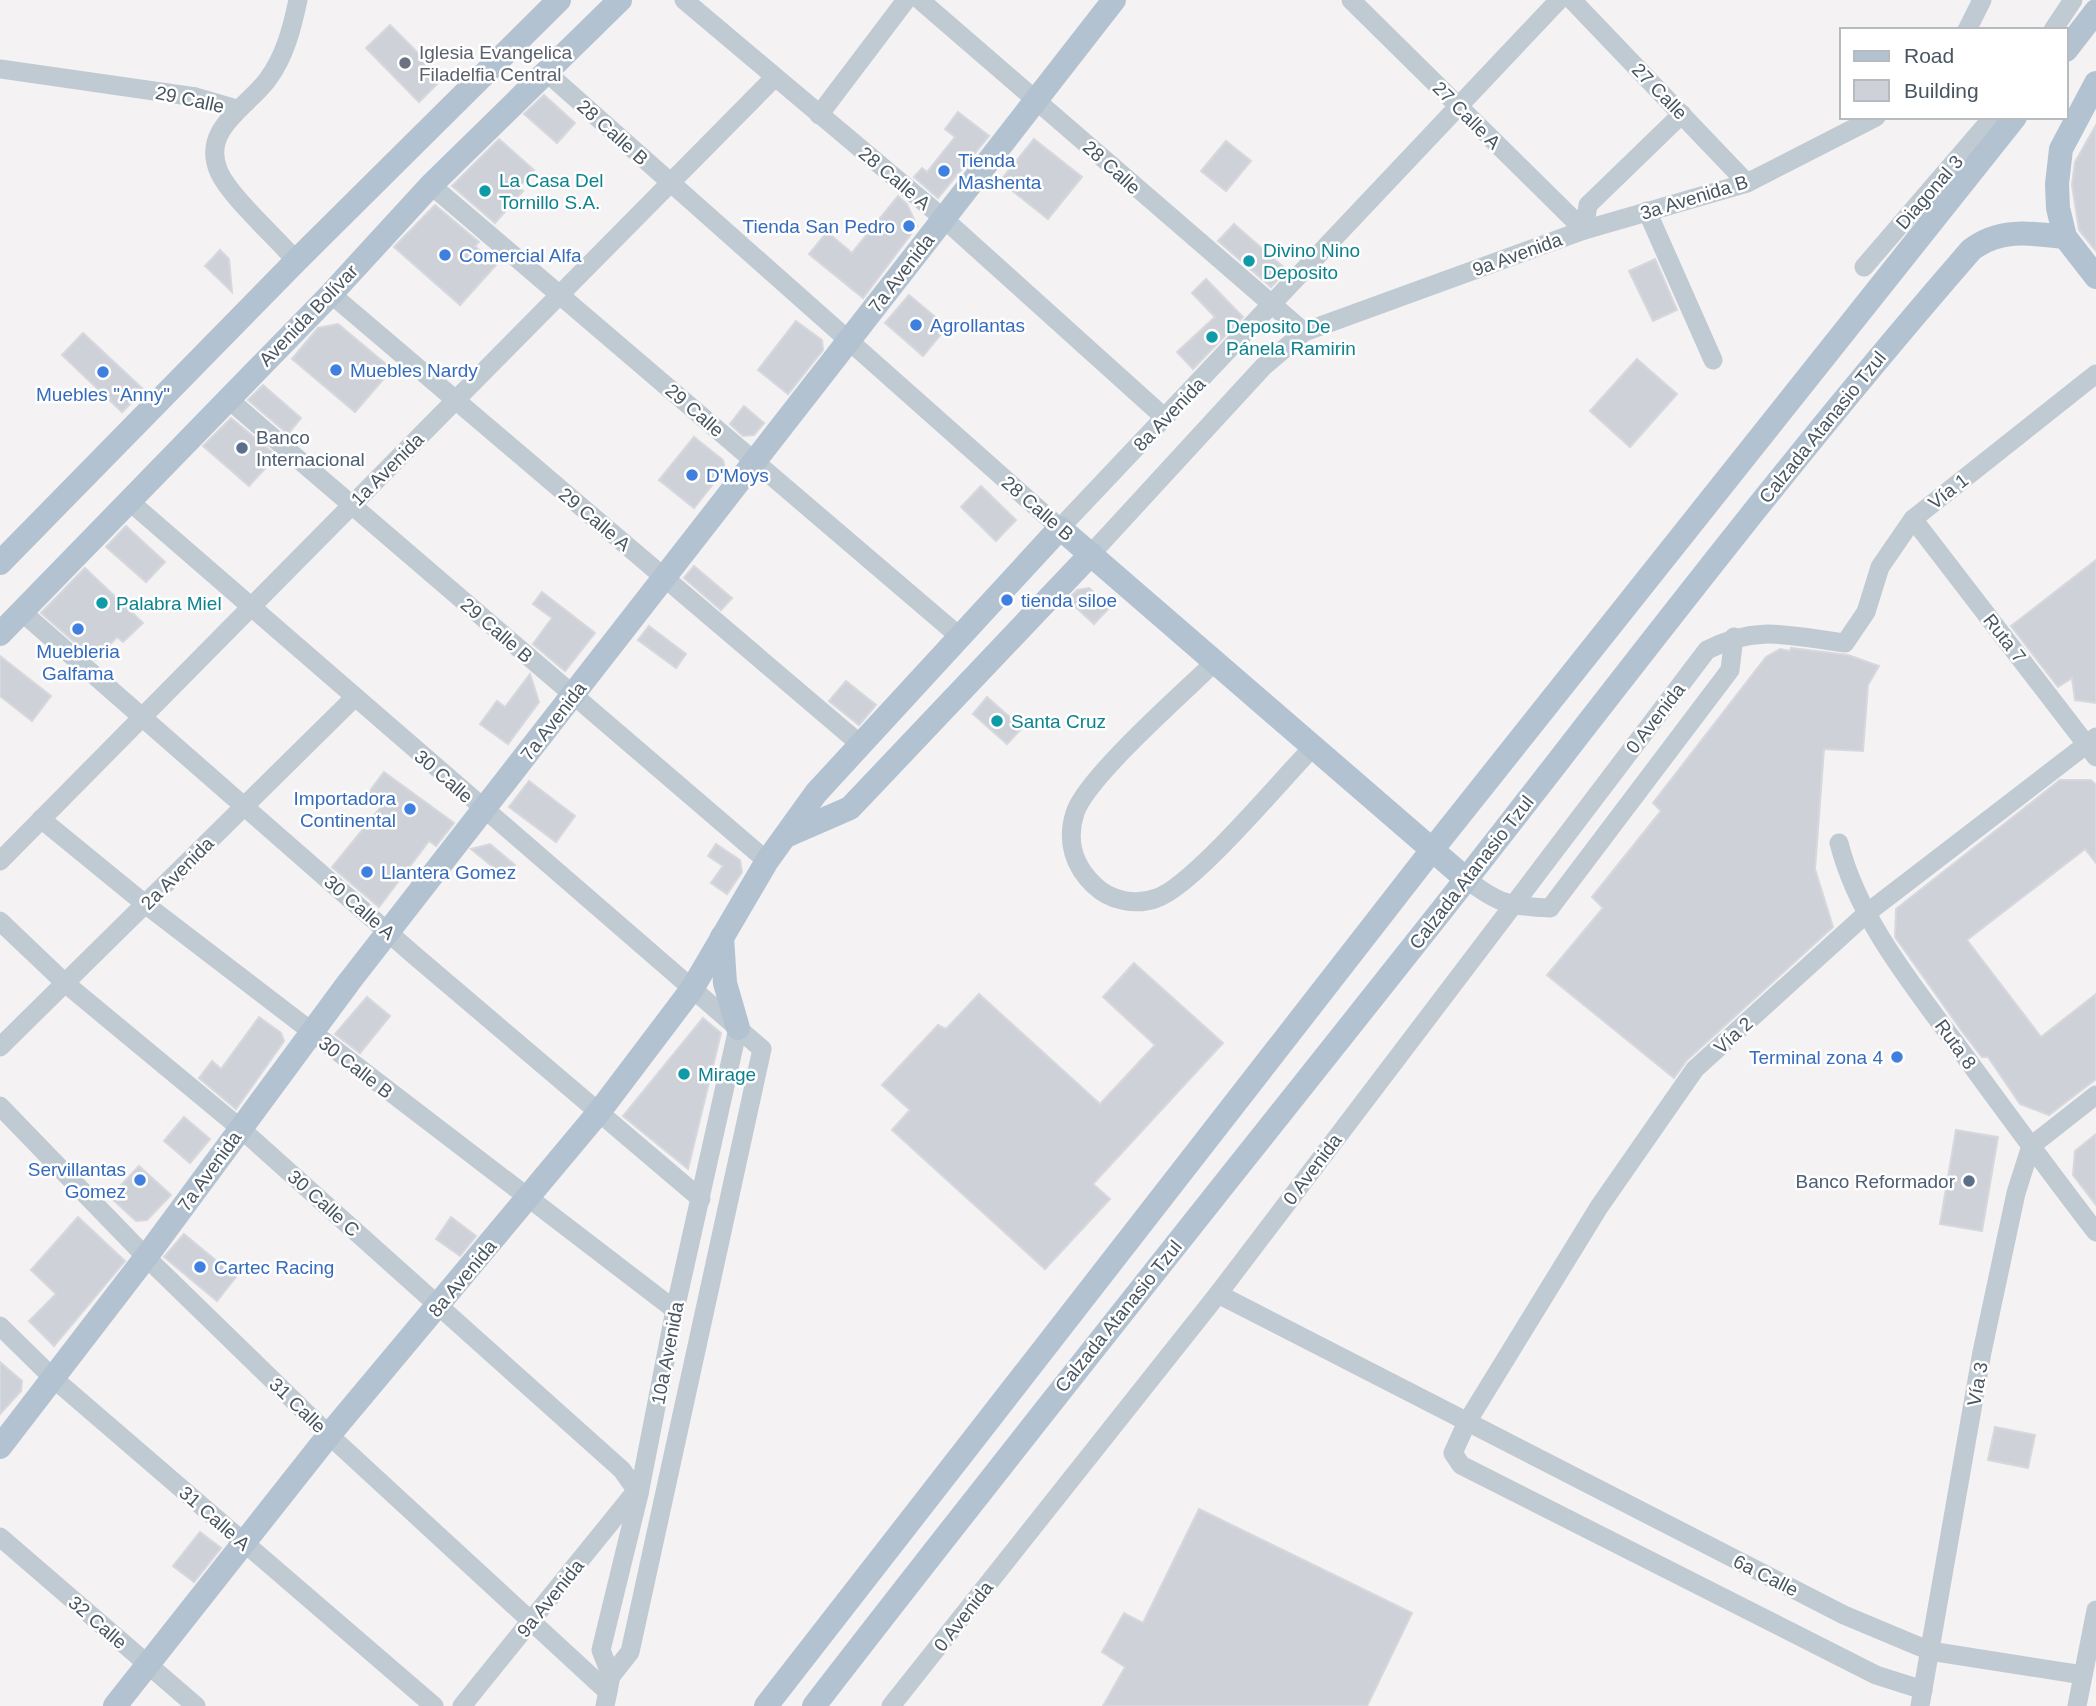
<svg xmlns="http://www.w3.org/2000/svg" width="2096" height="1706" font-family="Helvetica,sans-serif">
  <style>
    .building { fill: #ced1d7; stroke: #d6d8de; stroke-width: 2 }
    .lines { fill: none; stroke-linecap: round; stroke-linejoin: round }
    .minor { stroke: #c0cad2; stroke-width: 19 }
    .major { stroke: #b2c2d1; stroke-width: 24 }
    .worship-dot { fill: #6b7280; stroke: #fff; stroke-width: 2.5 }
    .shop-dot { fill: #3f7fe0; stroke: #fff; stroke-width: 2.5 }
    .culture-dot { fill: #0f9aa8; stroke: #fff; stroke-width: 2.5 }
    .service-dot { fill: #5c6f8a; stroke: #fff; stroke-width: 2.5 }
    .labels { text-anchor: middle; stroke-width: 5; stroke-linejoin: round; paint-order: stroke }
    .worship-label { font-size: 19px; fill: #5b616d; stroke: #fff; text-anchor: start }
    .street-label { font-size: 19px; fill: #495661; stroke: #fff }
    .shop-label { font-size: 19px; fill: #366cbe; stroke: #fff; text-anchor: start }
    .culture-label { font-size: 19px; fill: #0d838f; stroke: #fff; text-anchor: start }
    .service-label { font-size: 19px; fill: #4e5e75; stroke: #fff; text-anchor: start }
  </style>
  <rect width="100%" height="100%" fill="#f4f2f2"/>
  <g class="building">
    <path d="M390 25 443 78 419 102 366 48Z"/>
    <path d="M544 95 575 123 557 143 524 114Z"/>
    <path d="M958 112 989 136 938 198 914 177 922 168 927 172 955 137 945 129Z"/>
    <path d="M2096 125V251L2079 230 2072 185 2075 162Z"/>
    <path d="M499 139 534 170 518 188 523 191 495 223 452 186Z"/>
    <path d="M1034 139 1082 177 1048 219 1000 181Z"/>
    <path d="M1226 141 1251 161 1226 191 1201 171Z"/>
    <path d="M898 196 907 204 917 226 863 298 809 254 827 232 852 253Z"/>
    <path d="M435 205 479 242 475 246 496 265 460 305 394 247Z"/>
    <path d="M1234 224 1287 270 1271 287 1218 241Z"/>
    <path d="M220 250 229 259 232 292 205 266Z"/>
    <path d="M1655 259 1677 310 1653 321 1629 271Z"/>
    <path d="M1206 279 1243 317 1193 369 1177 352 1215 317 1192 293Z"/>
    <path d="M909 295 947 327 923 356 885 323Z"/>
    <path d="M796 321 822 340 823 350 788 394 758 370Z"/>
    <path d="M338 324 392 369 355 412 292 359 318 328Z"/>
    <path d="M83 333 144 390 122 412 62 355Z"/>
    <path d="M1637 359 1677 394 1630 447 1590 411Z"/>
    <path d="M263 385 301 418 288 434 248 400Z"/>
    <path d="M744 406 764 423 754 435 743 436 730 424Z"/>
    <path d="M231 418 272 452 268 457 272 461 249 486 203 446Z"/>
    <path d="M694 437 723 460 725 469 694 508 659 480Z"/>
    <path d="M981 486 1016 520 996 541 961 507Z"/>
    <path d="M126 526 165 562 146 582 106 547Z"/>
    <path d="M2096 560V703L2075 700 2072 678 2058 687 2011 626Z"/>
    <path d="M694 566 732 598 721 610 684 578Z"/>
    <path d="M85 568 143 623 123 642 117 637 95 660 41 613Z"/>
    <path d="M1089 588 1110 607 1094 624 1068 600 1077 590Z"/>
    <path d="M542 592 595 633 565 671 533 644 552 618 533 604Z"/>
    <path d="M649 626 686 654 676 668 638 640Z"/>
    <path d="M1791 648 1848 655 1879 666 1868 685 1863 751 1824 749 1815 869 1833 927 1687 1060 1674 1078 1547 975 1603 908 1592 897 1661 811 1653 803 1766 657 1780 649 1790 651Z"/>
    <path d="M0 656 51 696 32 721 0 696Z"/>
    <path d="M530 674 539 702 508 744 480 724 497 701 505 707Z"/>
    <path d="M846 681 876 705 859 725 829 701Z"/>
    <path d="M987 697 1022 728 1007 744 973 714Z"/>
    <path d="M384 772 454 823 436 846 429 841 379 907 332 867 381 807 366 796Z"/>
    <path d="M2060 780H2091L2096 785V863L2085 849 1967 940 2041 1037 2096 994V1079L2049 1115 2020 1104 1988 1057H1982L1964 1034 1895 937 1896 909Z"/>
    <path d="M529 781 575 816 556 842 509 807Z"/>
    <path d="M490 844 515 865 505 877 471 849Z"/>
    <path d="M716 844 740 860 742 872 727 894 711 883 723 866 708 856Z"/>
    <path d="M1134 963 1223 1043 1093 1184 1110 1199 1045 1269 892 1130 910 1110 882 1085 938 1025 946 1029 979 994 1100 1104 1155 1045 1103 997Z"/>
    <path d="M367 997 390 1016 360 1053 335 1034Z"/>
    <path d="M259 1017 281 1033 284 1041 236 1109 199 1078 212 1061 221 1069Z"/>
    <path d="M703 1018 721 1033 688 1169 623 1116Z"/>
    <path d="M184 1117 210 1139 190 1163 164 1141Z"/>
    <path d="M1956 1130 1998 1137 1982 1231 1940 1224Z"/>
    <path d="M2096 1134V1205L2073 1175 2075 1151Z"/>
    <path d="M139 1166 171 1195 147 1220 136 1221 110 1197Z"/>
    <path d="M78 1217 125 1261 54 1346 29 1321 56 1294 31 1270Z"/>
    <path d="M451 1217 476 1236 460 1256 436 1239Z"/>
    <path d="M184 1234 236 1277 217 1301 164 1257Z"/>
    <path d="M0 1362 22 1381 21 1391 0 1414Z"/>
    <path d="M1995 1427 2035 1435 2028 1468 1988 1460Z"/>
    <path d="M1199 1509 1412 1613 1367 1706H1103L1125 1667 1102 1652 1124 1613 1143 1623Z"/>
    <path d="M200 1532 221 1548 194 1582 173 1566Z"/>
  </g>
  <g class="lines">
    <g class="minor">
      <path d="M684 0 943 218 1165 418"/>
      <path d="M920 0 1304 332"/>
      <path d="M1351 0 1584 230"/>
      <path d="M1572 0 1747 183"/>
      <path d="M1967 30 1982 0"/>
      <path d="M2053 30 2073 0"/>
      <path d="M0 69 196 97 237 109"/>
      <path d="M545 71 1060 528 1559 0"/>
      <path d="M819 115 906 0"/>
      <path d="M431 185 959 636"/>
      <path d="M1647 211 1713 360"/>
      <path d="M1584 230 1588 205 1682 114"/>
      <path d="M296 261C276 237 231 198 219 172 200 129 248 107 268 79 285 56 292 28 298 0"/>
      <path d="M1864 267 1993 117"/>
      <path d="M331 294 860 744"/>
      <path d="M227 398 767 861"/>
      <path d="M128 500 762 1049 630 1652 611 1676 605 1706"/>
      <path d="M1913 519 2096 757"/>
      <path d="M1091 554 1263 367 1304 332 1584 230 1747 183 1876 117"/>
      <path d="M22 612 414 955 701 1199"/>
      <path d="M1215 662C1184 692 1086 778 1075 813 1066 841 1074 866 1094 885 1110 901 1136 906 1157 898 1193 886 1282 779 1313 747"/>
      <path d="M41 819 145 904 675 1310"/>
      <path d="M1839 843C1858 918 1911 983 1956 1044 2002 1107 2048 1170 2096 1232"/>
      <path d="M0 861 774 78"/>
      <path d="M1466 879C1499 904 1508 906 1550 908L1730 670 1734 637"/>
      <path d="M0 921 65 983 240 1128 622 1470 639 1494 632 1496 462 1706"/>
      <path d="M0 1047 354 698"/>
      <path d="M0 1106 146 1257 329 1435 608 1692"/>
      <path d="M1218 1294 1844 1615 1930 1651 2083 1675"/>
      <path d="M0 1326 53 1378 434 1706"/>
      <path d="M0 1537 196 1706"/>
      <path d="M611 1676 601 1650 639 1494 675 1310 738 1028"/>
      <path d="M1923 1690 1876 1675 1461 1465 1453 1453 1467 1422 1599 1207 1695 1069 1867 913 2096 737"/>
      <path d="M891 1706 1218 1294 1707 650C1758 624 1790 636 1845 643L1866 612 1880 567 1913 519 2096 374"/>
      <path d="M1920 1706 1982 1352 2016 1193 2031 1146 2096 1095"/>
      <path d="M2077 1706 2096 1610"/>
    </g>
    <g class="major">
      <path d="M2066 50 2096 11"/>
      <path d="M2096 83 2061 149 2057 184 2058 208 2065 237 2096 277"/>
      <path d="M0 563 296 261 559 0"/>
      <path d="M0 634 331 294 431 185 620 0"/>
      <path d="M788 835 850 808 1091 554"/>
      <path d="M722 937 725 983 738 1028"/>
      <path d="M0 1447 146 1257 349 982 1114 0"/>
      <path d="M115 1706 329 1435 599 1112 692 989 767 861 816 793 1060 528 1466 879"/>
      <path d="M766 1706 1432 850 2015 117"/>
      <path d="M814 1706C1029 1427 1250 1153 1468 877 1633 666 1795 452 1971 250 1999 228 2031 233 2065 237"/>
    </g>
  </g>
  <circle class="worship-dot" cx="405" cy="63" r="7"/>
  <g class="shop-dot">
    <circle cx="944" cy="171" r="7"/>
    <circle cx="909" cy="226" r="7"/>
    <circle cx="445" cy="255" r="7"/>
    <circle cx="916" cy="325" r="7"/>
    <circle cx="336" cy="370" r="7"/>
    <circle cx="103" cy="372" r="7"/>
    <circle cx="692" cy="475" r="7"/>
    <circle cx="1007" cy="600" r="7"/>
    <circle cx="78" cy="629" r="7"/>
    <circle cx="410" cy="809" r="7"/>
    <circle cx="367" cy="872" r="7"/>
    <circle cx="1897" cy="1057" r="7"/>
    <circle cx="140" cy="1180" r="7"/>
    <circle cx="200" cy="1267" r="7"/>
  </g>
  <g class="culture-dot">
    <circle cx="485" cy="191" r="7"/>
    <circle cx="1249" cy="261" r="7"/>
    <circle cx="1212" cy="337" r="7"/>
    <circle cx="102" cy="603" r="7"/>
    <circle cx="997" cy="721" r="7"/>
    <circle cx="684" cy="1074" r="7"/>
  </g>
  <g class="service-dot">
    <circle cx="242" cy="448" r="7"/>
    <circle cx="1969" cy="1181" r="7"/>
  </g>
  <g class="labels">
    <g class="worship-label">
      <text x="419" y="59">Iglesia Evangelica<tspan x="419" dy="22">Filadelfia Central</tspan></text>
    </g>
    <g class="street-label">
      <text transform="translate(1660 91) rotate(46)" y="7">27 Calle</text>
      <text transform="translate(190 99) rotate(12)" y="7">29 Calle</text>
      <text transform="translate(1467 115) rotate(45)" y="7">27 Calle A</text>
      <text transform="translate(613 132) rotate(42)" y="7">28 Calle B</text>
      <text transform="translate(1112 167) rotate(42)" y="7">28 Calle</text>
      <text transform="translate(895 178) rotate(40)" y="7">28 Calle A</text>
      <text transform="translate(1929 192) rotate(-49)" y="7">Diagonal 3</text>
      <text transform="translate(1694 197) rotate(-17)" y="7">3a Avenida B</text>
      <text transform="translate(1517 254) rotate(-20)" y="7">9a Avenida</text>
      <text transform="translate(901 273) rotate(-52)" y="7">7a Avenida</text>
      <text transform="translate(308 315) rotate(-46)" y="7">Avenida Bolívar</text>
      <text transform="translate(695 410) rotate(41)" y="7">29 Calle</text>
      <text transform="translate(1169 414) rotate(-46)" y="7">8a Avenida</text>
      <text transform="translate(1822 427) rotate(-51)" y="7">Calzada Atanasio Tzul</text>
      <text transform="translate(387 469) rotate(-45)" y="7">1a Avenida</text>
      <text transform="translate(1948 491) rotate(-38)" y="7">Vía 1</text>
      <text transform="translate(1038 508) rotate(41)" y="7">28 Calle B</text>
      <text transform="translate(595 519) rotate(40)" y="7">29 Calle A</text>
      <text transform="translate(497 630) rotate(41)" y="7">29 Calle B</text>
      <text transform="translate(2005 638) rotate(52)" y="7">Ruta 7</text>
      <text transform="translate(1655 718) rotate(-52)" y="7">0 Avenida</text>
      <text transform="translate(553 721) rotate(-52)" y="7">7a Avenida</text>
      <text transform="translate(444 776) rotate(41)" y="7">30 Calle</text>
      <text transform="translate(1471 872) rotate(-52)" y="7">Calzada Atanasio Tzul</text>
      <text transform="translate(177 873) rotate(-45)" y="7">2a Avenida</text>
      <text transform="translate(360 907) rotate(41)" y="7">30 Calle A</text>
      <text transform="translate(1733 1035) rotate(-42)" y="7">Vía 2</text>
      <text transform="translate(1956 1044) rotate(54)" y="7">Ruta 8</text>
      <text transform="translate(356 1067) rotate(38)" y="7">30 Calle B</text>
      <text transform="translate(1312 1169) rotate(-53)" y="7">0 Avenida</text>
      <text transform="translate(209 1171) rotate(-54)" y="7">7a Avenida</text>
      <text transform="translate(324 1203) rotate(42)" y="7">30 Calle C</text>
      <text transform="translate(462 1278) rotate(-50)" y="7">8a Avenida</text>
      <text transform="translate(1118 1316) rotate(-51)" y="7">Calzada Atanasio Tzul</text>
      <text transform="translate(667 1353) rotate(-79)" y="7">10a Avenida</text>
      <text transform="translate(1977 1384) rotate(-80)" y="7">Vía 3</text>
      <text transform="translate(298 1405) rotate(44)" y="7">31 Calle</text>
      <text transform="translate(215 1518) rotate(41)" y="7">31 Calle A</text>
      <text transform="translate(1766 1575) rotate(27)" y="7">6a Calle</text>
      <text transform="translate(550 1598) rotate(-51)" y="7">9a Avenida</text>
      <text transform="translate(963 1616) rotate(-52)" y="7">0 Avenida</text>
      <text transform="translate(98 1622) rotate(41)" y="7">32 Calle</text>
    </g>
    <g class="shop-label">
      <text x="958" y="167">Tienda<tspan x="958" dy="22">Mashenta</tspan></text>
      <text x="895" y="233" text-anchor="end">Tienda San Pedro</text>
      <text x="459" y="262">Comercial Alfa</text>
      <text x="930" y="332">Agrollantas</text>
      <text x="350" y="377">Muebles Nardy</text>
      <text x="103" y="401" text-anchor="middle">Muebles "Anny"</text>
      <text x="706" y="482">D'Moys</text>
      <text x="1021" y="607">tienda siloe</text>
      <text x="78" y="658" text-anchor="middle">Muebleria<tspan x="78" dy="22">Galfama</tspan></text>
      <text x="396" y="805" text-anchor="end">Importadora<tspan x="396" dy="22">Continental</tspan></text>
      <text x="381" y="879">Llantera Gomez</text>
      <text x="1883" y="1064" text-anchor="end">Terminal zona 4</text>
      <text x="126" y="1176" text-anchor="end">Servillantas<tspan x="126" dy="22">Gomez</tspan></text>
      <text x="214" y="1274">Cartec Racing</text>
    </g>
    <g class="culture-label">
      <text x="499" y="187">La Casa Del<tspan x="499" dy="22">Tornillo S.A.</tspan></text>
      <text x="1263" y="257">Divino Nino<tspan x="1263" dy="22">Deposito</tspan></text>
      <text x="1226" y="333">Deposito De<tspan x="1226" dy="22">Pánela Ramirin</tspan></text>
      <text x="116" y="610">Palabra Miel</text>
      <text x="1011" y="728">Santa Cruz</text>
      <text x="698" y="1081">Mirage</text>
    </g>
    <g class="service-label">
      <text x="256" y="444">Banco<tspan x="256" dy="22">Internacional</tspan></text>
      <text x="1955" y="1188" text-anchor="end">Banco Reformador</text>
    </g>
  </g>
  <rect x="1840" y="28" width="228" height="91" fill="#ffffff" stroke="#b6bbc0" stroke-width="2"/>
  <rect x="1854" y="51" width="35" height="10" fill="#b2c2d1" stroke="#b6bbc0" stroke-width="2"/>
  <text x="1904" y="63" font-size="21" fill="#495661">Road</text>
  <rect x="1854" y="80" width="35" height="21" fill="#ced1d7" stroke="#b6bbc0" stroke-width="2"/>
  <text x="1904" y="98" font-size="21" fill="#495661">Building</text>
</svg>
